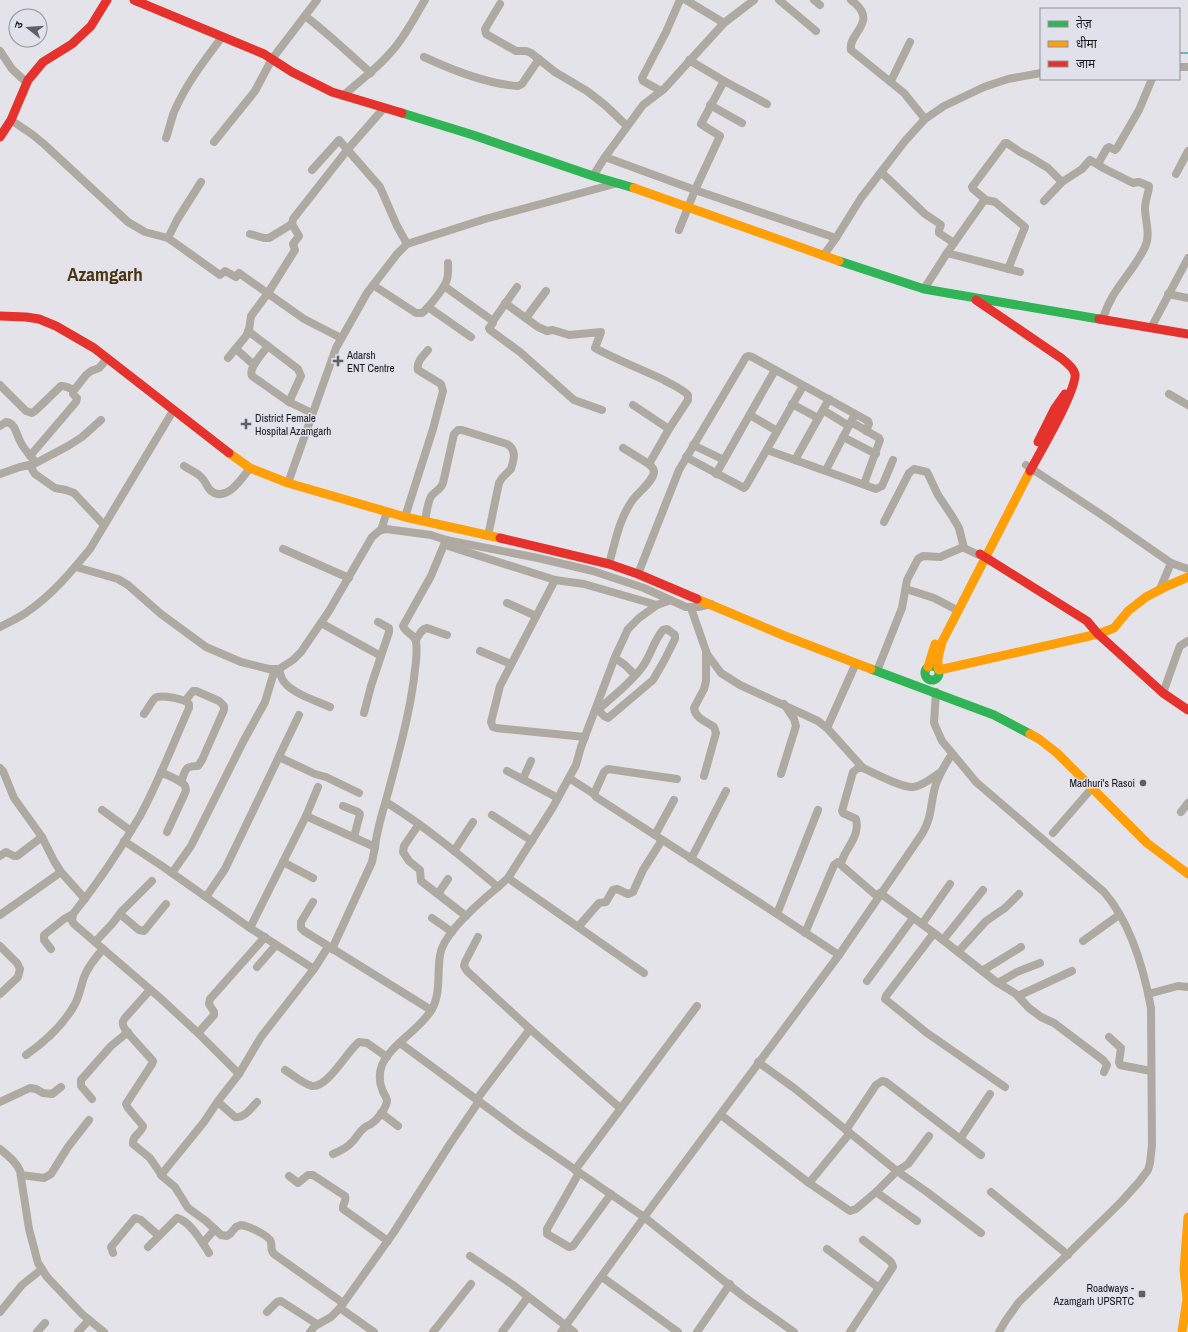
<svg xmlns="http://www.w3.org/2000/svg" width="1188" height="1332" font-family="'Archivo Narrow','Noto Sans Devanagari',sans-serif">
  <style>
    .lines { fill: none; stroke-linecap: round; stroke-linejoin: round }
    .stream { stroke: #67b8bc; stroke-width: 2 }
    .street { stroke: #aeaaa2; stroke-width: 8 }
    .fast { stroke: #30b455; stroke-width: 9 }
    .slow { stroke: #ff9f0a; stroke-width: 9 }
    .jam { stroke: #e5322d; stroke-width: 9 }
    .poi-dot { fill: #5f5f64; stroke: #e1e1eb; stroke-width: 1.5 }
    .labels { text-anchor: middle; stroke-width: 3; stroke-linejoin: round; paint-order: stroke }
    .poi-label { font-size: 11px; fill: #18181c; stroke: #e1e1eb; text-anchor: start }
    .town-label { font-size: 19px; font-weight: bold; fill: #4b3510; stroke: #e1e1eb }
  </style>
  <rect width="100%" height="100%" fill="#e3e3e9"/>
  <g class="lines">
    <path class="stream" d="M1179 53H1188"/>
    <g class="street">
      <path d="M686 0 724 23"/>
      <path d="M779 0 816 31"/>
      <path d="M814 0 820 5"/>
      <path d="M851 0C881 22 847 33 851 50L904 93 925 119"/>
      <path d="M500 4 485 29 486 34 516 51H526L531 53 555 72 587 91 605 105 627 126"/>
      <path d="M305 16C328 33 349 54 371 73"/>
      <path d="M0 51 12 69 27 83"/>
      <path d="M424 57C452 70 486 84 518 86L522 84 539 59"/>
      <path d="M689 60 724 81 701 124 720 136 695 190 836 238"/>
      <path d="M1179 67H1188"/>
      <path d="M724 81 767 104"/>
      <path d="M891 81 910 42"/>
      <path d="M661 91 643 81 642 78 666 32 680 0"/>
      <path d="M343 96C359 81 377 69 391 52 405 37 414 18 425 0"/>
      <path d="M710 105 742 123"/>
      <path d="M11 120 33 135 45 145 128 222 145 232 168 238 220 275 225 271 236 277 239 273 304 319 341 338"/>
      <path d="M166 138C169 130 171 120 174 112 186 84 204 61 222 37"/>
      <path d="M214 142 255 91 272 59 317 0"/>
      <path d="M605 157 695 190 679 230"/>
      <path d="M1098 164 1107 148 1109 147 1115 150 1117 148 1139 110 1152 79"/>
      <path d="M312 170 339 140 380 187 397 226 407 244"/>
      <path d="M881 172 925 214 940 224 941 225 939 230V233L954 243"/>
      <path d="M1176 174 1188 151"/>
      <path d="M593 176 605 157 643 105 664 89 724 23 754 0"/>
      <path d="M986 200 973 189 972 187 1005 143H1007L1020 152 1030 157 1048 168 1062 182"/>
      <path d="M1044 201 1062 182 1082 169 1090 160 1105 169 1133 183 1139 182 1149 186C1149 193 1145 200 1145 208 1145 221 1151 234 1145 247 1133 273 1111 289 1103 319"/>
      <path d="M250 234 264 238H269L292 224"/>
      <path d="M168 238 177 220 201 182"/>
      <path d="M947 253 1020 272"/>
      <path d="M823 256 836 238 861 198 905 141 925 119 944 106 984 87 1008 79 1041 73"/>
      <path d="M373 285 416 313H422C429 307 442 291 446 282 449 276 448 269 448 263"/>
      <path d="M444 286 493 321V323L489 328 490 330 520 352 574 400 602 410"/>
      <path d="M924 289 947 253 983 202 986 200 995 202 1025 227 1008 269"/>
      <path d="M1168 294 1188 298"/>
      <path d="M505 303 538 327 547 331 553 330 569 335 601 332 595 348C617 360 641 369 664 380 672 385 681 388 688 395V400L669 429 649 464"/>
      <path d="M428 307 471 337"/>
      <path d="M526 318 546 291"/>
      <path d="M493 321 517 287"/>
      <path d="M1151 328 1188 258"/>
      <path d="M248 331 298 369 301 376 289 402"/>
      <path d="M268 346C263 353 248 368 252 376L289 402 312 413"/>
      <path d="M236 349 254 365"/>
      <path d="M228 358 246 336 249 330 251 316 268 293 295 250 293 244 299 236 292 224 293 219 348 149 384 108"/>
      <path d="M0 385 26 411 32 413 35 411 61 386C66 385 70 390 75 389L86 375 91 371 99 368 107 359"/>
      <path d="M1169 394 1188 405"/>
      <path d="M792 404 818 418"/>
      <path d="M633 405 669 429"/>
      <path d="M823 410 849 426"/>
      <path d="M750 415 777 431"/>
      <path d="M851 422 879 438 880 440 864 484"/>
      <path d="M0 426 6 422C16 423 16 435 21 443 24 449 29 454 33 459"/>
      <path d="M843 437 876 454"/>
      <path d="M693 445 724 460"/>
      <path d="M767 450 876 489 882 486 893 460"/>
      <path d="M30 456 76 402 77 398 73 394V390"/>
      <path d="M686 457 744 488 746 486 803 386"/>
      <path d="M795 460 829 399"/>
      <path d="M1026 465 1099 513 1171 563 1188 569"/>
      <path d="M30 466 35 474 55 488 66 490 74 493 104 525"/>
      <path d="M184 466C190 470 198 473 202 478 206 482 207 488 211 491 227 503 242 478 250 468"/>
      <path d="M826 470 853 418"/>
      <path d="M0 474 20 467 34 464 68 446 82 437 101 420"/>
      <path d="M716 474 775 370"/>
      <path d="M288 483 336 348 367 293 397 254 407 244 485 219 618 183"/>
      <path d="M405 517 433 429 443 391 441 384 418 370C416 362 423 356 428 350"/>
      <path d="M425 521C426 515 428 500 432 495 437 490 441 489 443 483L454 434 458 430H462L507 444C517 450 514 459 511 469L502 478 499 483 488 536"/>
      <path d="M884 522 909 473 914 469 927 472 938 495 952 516 959 528 964 548"/>
      <path d="M381 530 387 512"/>
      <path d="M445 545 555 580"/>
      <path d="M283 549 349 578"/>
      <path d="M609 564C615 543 619 519 632 501 637 493 653 482 654 472 654 468 651 466 649 464L623 448"/>
      <path d="M76 567 118 579 128 585 161 614 206 647 241 662 269 669H279L293 660 301 652 329 611 372 537 379 531 386 529 431 535 446 540 538 558 593 571 644 588 686 607H698L711 604"/>
      <path d="M638 574 679 470 746 357 748 356 752 357 868 421 869 424 866 431"/>
      <path d="M906 589 934 598 953 608"/>
      <path d="M1160 589 1171 563"/>
      <path d="M507 603 536 616"/>
      <path d="M691 608 707 654 721 673 740 685 818 721 827 728 863 768"/>
      <path d="M321 623 381 656"/>
      <path d="M0 627C9 622 19 618 27 612 52 595 71 572 90 549L173 411"/>
      <path d="M416 640C419 635 421 629 427 628L447 635"/>
      <path d="M480 651 511 664"/>
      <path d="M615 658 625 665 635 675"/>
      <path d="M279 669C280 674 281 679 285 683 294 694 317 701 330 707"/>
      <path d="M877 671 902 608 907 580 918 559 923 556 940 557 961 548H964L979 555"/>
      <path d="M936 692 934 723 942 741 976 782 1104 892C1130 922 1144 970 1151 1008L1152 1145 1150 1163 1148 1170 1139 1182 1121 1202 1019 1302 1006 1320 999 1332"/>
      <path d="M1163 693 1178 651 1180 646 1188 641"/>
      <path d="M595 712 598 710C613 696 631 683 643 666 651 655 654 640 663 630L667 629 675 635V639L664 661 653 680 608 718 604 716 598 710"/>
      <path d="M364 713 371 686 389 632V628L378 622"/>
      <path d="M144 714C148 709 151 702 155 698 161 694 185 699 189 704V708C173 744 159 781 140 816 120 850 98 883 73 914L72 921 74 924 159 997 198 1033 239 1074"/>
      <path d="M827 728 856 663"/>
      <path d="M585 737 496 728 493 727 491 722 500 686 555 580 584 584 657 605 671 600"/>
      <path d="M279 757 315 774 326 777 359 793"/>
      <path d="M0 768 3 771 14 798 42 837 54 861 61 872 85 899"/>
      <path d="M507 771 558 798"/>
      <path d="M161 772C166 775 183 781 185 786 186 788 186 791 185 793L167 832"/>
      <path d="M781 774 796 726 794 719 784 704"/>
      <path d="M704 776 716 733 714 727C707 722 695 718 694 708L704 689 706 681V653"/>
      <path d="M569 778 594 794"/>
      <path d="M523 779 531 761"/>
      <path d="M677 779 608 769 604 772 594 794 596 797 777 914"/>
      <path d="M181 782C186 770 184 766 198 766L202 760 224 710V706L219 701 196 691H193L185 701"/>
      <path d="M386 802C426 827 462 857 498 887L508 878 553 807 576 765 581 747 615 657 628 629 639 618 657 605"/>
      <path d="M343 806 358 812 360 814 354 837"/>
      <path d="M102 810 131 831"/>
      <path d="M818 810 777 914 839 955"/>
      <path d="M1181 812 1188 803"/>
      <path d="M492 815 532 841"/>
      <path d="M306 816 318 787"/>
      <path d="M419 824 404 846 403 852 409 861 420 870 421 881 466 916"/>
      <path d="M1053 833 1092 788"/>
      <path d="M655 835 674 800"/>
      <path d="M124 841 162 866 250 928 306 816 375 847 372 862 332 949"/>
      <path d="M375 847C377 828 383 811 388 793 398 755 409 717 414 678 415 667 418 653 416 642 415 634 405 633 403 626L431 576 446 540"/>
      <path d="M454 851 473 822"/>
      <path d="M0 856 6 852 14 856H17L42 837"/>
      <path d="M691 859 726 791"/>
      <path d="M283 862 313 878"/>
      <path d="M172 873 191 846 243 742 265 702 275 669"/>
      <path d="M508 878 644 973"/>
      <path d="M880 893 934 933 995 981 1016 994 1029 1008 1041 1017 1054 1023 1103 1060 1107 1065 1104 1072"/>
      <path d="M438 894 448 879"/>
      <path d="M206 897 225 869 299 715"/>
      <path d="M878 897 841 865C842 851 861 838 856 819L843 813 842 811 853 772 858 768H863C874 773 902 788 913 787 923 786 933 777 941 772"/>
      <path d="M313 902 301 922V928L304 931 431 1010"/>
      <path d="M120 914 139 930 144 931 166 904"/>
      <path d="M0 915 61 872"/>
      <path d="M432 918 452 932"/>
      <path d="M922 924 950 884"/>
      <path d="M578 927 599 903 606 902 613 890 617 889 628 894 633 892 643 870 662 840"/>
      <path d="M250 928 314 969 328 947"/>
      <path d="M805 933 834 865 838 862H841"/>
      <path d="M934 933 886 996 885 999 927 1033 1005 1087"/>
      <path d="M478 937 465 962 464 966 467 971 530 1029 620 1108"/>
      <path d="M943 940 983 890"/>
      <path d="M1083 941 1119 915"/>
      <path d="M95 942 112 924 122 911 152 881"/>
      <path d="M0 946 17 963 20 969 18 977 0 994"/>
      <path d="M51 949 44 940V935L64 919 73 914"/>
      <path d="M958 952 986 921 1005 908 1019 894"/>
      <path d="M257 967 276 945"/>
      <path d="M982 971 1021 947"/>
      <path d="M867 981 913 918"/>
      <path d="M998 983 1017 972 1040 963"/>
      <path d="M150 990 125 1018C121 1023 123 1026 126 1031L153 1061 152 1064 126 1104 128 1108 143 1126C142 1133 132 1135 133 1144L150 1158 163 1177 175 1187 188 1208 206 1221 221 1235 227 1236 230 1234 236 1227 241 1225C248 1226 269 1235 271 1242 272 1247 270 1250 274 1254L343 1303"/>
      <path d="M1148 994 1178 986 1188 987"/>
      <path d="M1018 996 1072 971"/>
      <path d="M198 1033 214 1015V1012L209 1004 210 999 265 937"/>
      <path d="M1109 1037 1121 1048 1119 1062 1120 1065 1151 1071"/>
      <path d="M400 1043 519 1131 644 1217 743 1296 794 1332"/>
      <path d="M26 1055C46 1041 63 1026 75 1004 80 995 81 984 85 975 89 965 96 957 103 949"/>
      <path d="M758 1062 794 1088 897 1171 927 1192 981 1233"/>
      <path d="M285 1070C293 1075 303 1084 312 1086 328 1088 347 1051 359 1042L367 1043 387 1057"/>
      <path d="M92 1099 81 1086V1080L111 1046 128 1032"/>
      <path d="M477 1099 530 1029"/>
      <path d="M0 1102 30 1088 36 1089 43 1093 52 1094 61 1087"/>
      <path d="M218 1102 235 1117C244 1119 251 1108 257 1102"/>
      <path d="M381 1113 398 1126"/>
      <path d="M721 1115 809 1183 850 1211 856 1209 876 1192 897 1171 908 1164 929 1136"/>
      <path d="M846 1130 876 1085 882 1081 886 1082 981 1155"/>
      <path d="M960 1139 990 1094"/>
      <path d="M0 1149C8 1156 16 1161 20 1171L29 1229 38 1263 47 1277 82 1314 104 1332"/>
      <path d="M333 1154C340 1151 347 1148 351 1143 356 1139 358 1133 363 1129 365 1126 368 1126 371 1124 377 1120 387 1108 387 1100 386 1096 383 1093 382 1089 379 1082 379 1072 382 1065 391 1044 421 1029 432 1009 441 993 437 973 440 955 443 933 481 901 498 887"/>
      <path d="M575 1170 697 1006"/>
      <path d="M579 1173 547 1229V1234L569 1247 573 1246 611 1194"/>
      <path d="M21 1175 44 1178 51 1174 68 1147 89 1120"/>
      <path d="M161 1175 204 1122 218 1101 239 1074 261 1037 314 969"/>
      <path d="M289 1176 298 1183 308 1175H313L345 1196C347 1201 342 1204 343 1209L388 1241"/>
      <path d="M809 1183 850 1133"/>
      <path d="M876 1192 917 1221"/>
      <path d="M991 1192 1068 1255"/>
      <path d="M203 1243 215 1229"/>
      <path d="M148 1247 177 1218C190 1221 202 1242 209 1253"/>
      <path d="M827 1249 879 1288"/>
      <path d="M113 1253 111 1247 135 1218 141 1220 159 1236"/>
      <path d="M470 1256 513 1285 574 1332"/>
      <path d="M602 1277 678 1332"/>
      <path d="M340 1308 374 1332"/>
      <path d="M0 1312 22 1285 42 1269"/>
      <path d="M267 1312 277 1302 281 1301 317 1324"/>
      <path d="M37 1332 45 1323"/>
      <path d="M78 1332 89 1320"/>
      <path d="M310 1332 315 1326 331 1317 340 1308 394 1232 450 1144 479 1101"/>
      <path d="M433 1332 471 1284"/>
      <path d="M502 1332 528 1297"/>
      <path d="M561 1332 653 1205 839 955 922 834C933 816 930 802 936 784 940 773 946 763 952 754"/>
      <path d="M697 1332 730 1284"/>
      <path d="M850 1332 893 1267 892 1264 890 1261 863 1240"/>
    </g>
    <g class="fast">
      <path d="M402 113 473 135 593 176 634 188"/>
      <path d="M839 261 924 289 1099 319"/>
      <circle cx="932" cy="673" r="7"/>
      <path d="M871 669 994 715 1030 734"/>
    </g>
    <g class="slow">
      <path d="M634 188 839 261"/>
      <path d="M229 453 250 468 288 483 405 517 500 538"/>
      <path d="M697 599 785 636 871 669"/>
      <path d="M928 667 935 644"/>
      <path d="M938 668V658L942 642 1030 471"/>
      <path d="M939 670 1098 634 1114 628 1128 611 1146 597 1167 586 1188 577"/>
      <path d="M1030 734 1039 739 1057 753 1147 843 1188 874"/>
      <path d="M1182 1332 1187 1299 1184 1270 1188 1217"/>
    </g>
    <g class="jam">
      <path d="M134 0 264 54 292 72 332 92 402 113"/>
      <path d="M0 137 11 120 28 80 43 62 72 44 91 26 107 0"/>
      <path d="M976 300 1061 358C1066 362 1074 368 1075 374 1077 390 1039 454 1030 471"/>
      <path d="M0 316 26 317 39 319 56 326 94 348 229 453"/>
      <path d="M1099 319 1188 334"/>
      <path d="M1038 442 1055 408 1065 394"/>
      <path d="M500 538 609 564 638 574 697 599"/>
      <path d="M980 554 1087 621 1098 634 1163 693 1188 710"/>
    </g>
  </g>
  <g class="poi-dot">
    <path d="M336 355h4v4h4v4h-4v4h-4v-4h-4v-4h4z"/>
    <path d="M244 418h4v4h4v4h-4v4h-4v-4h-4v-4h4z"/>
    <circle cx="1143" cy="783" r="4"/>
    <rect x="1138" y="1290" width="8" height="8" rx="2"/>
  </g>
  <g class="labels">
    <g class="poi-label">
      <text x="347" y="359">Adarsh<tspan x="347" dy="13">ENT Centre</tspan></text>
      <text x="255" y="422">District Female<tspan x="255" dy="13">Hospital Azamgarh</tspan></text>
      <text x="1135" y="787" text-anchor="end">Madhuri's Rasoi</text>
      <text x="1134" y="1292" text-anchor="end">Roadways -<tspan x="1134" dy="13">Azamgarh UPSRTC</tspan></text>
    </g>
    <g class="town-label">
      <text x="105" y="281">Azamgarh</text>
    </g>
  </g>
  <rect x="1040" y="8" width="140" height="72" fill="#e1e1eb" stroke="#919198"/>
  <rect x="1048" y="21" width="20" height="6" fill="#30b455" stroke="#919198"/>
  <text x="1076" y="28" font-size="12" fill="#18181c">तेज़</text>
  <rect x="1048" y="41" width="20" height="6" fill="#ff9f0a" stroke="#919198"/>
  <text x="1076" y="48" font-size="12" fill="#18181c">धीमा</text>
  <rect x="1048" y="61" width="20" height="6" fill="#e5322d" stroke="#919198"/>
  <text x="1076" y="68" font-size="12" fill="#18181c">जाम</text>
  <g transform="translate(28 28) rotate(287)"><circle r="19" fill="#e1e1eb" stroke="#919198"/>
  <path d="M0-3L7 15L0 10L-7 15Z" fill="#5f5f64"/>
  <text y="-6" font-size="11" font-weight="bold" text-anchor="middle" fill="#18181c">उ</text>
  </g>
</svg>
